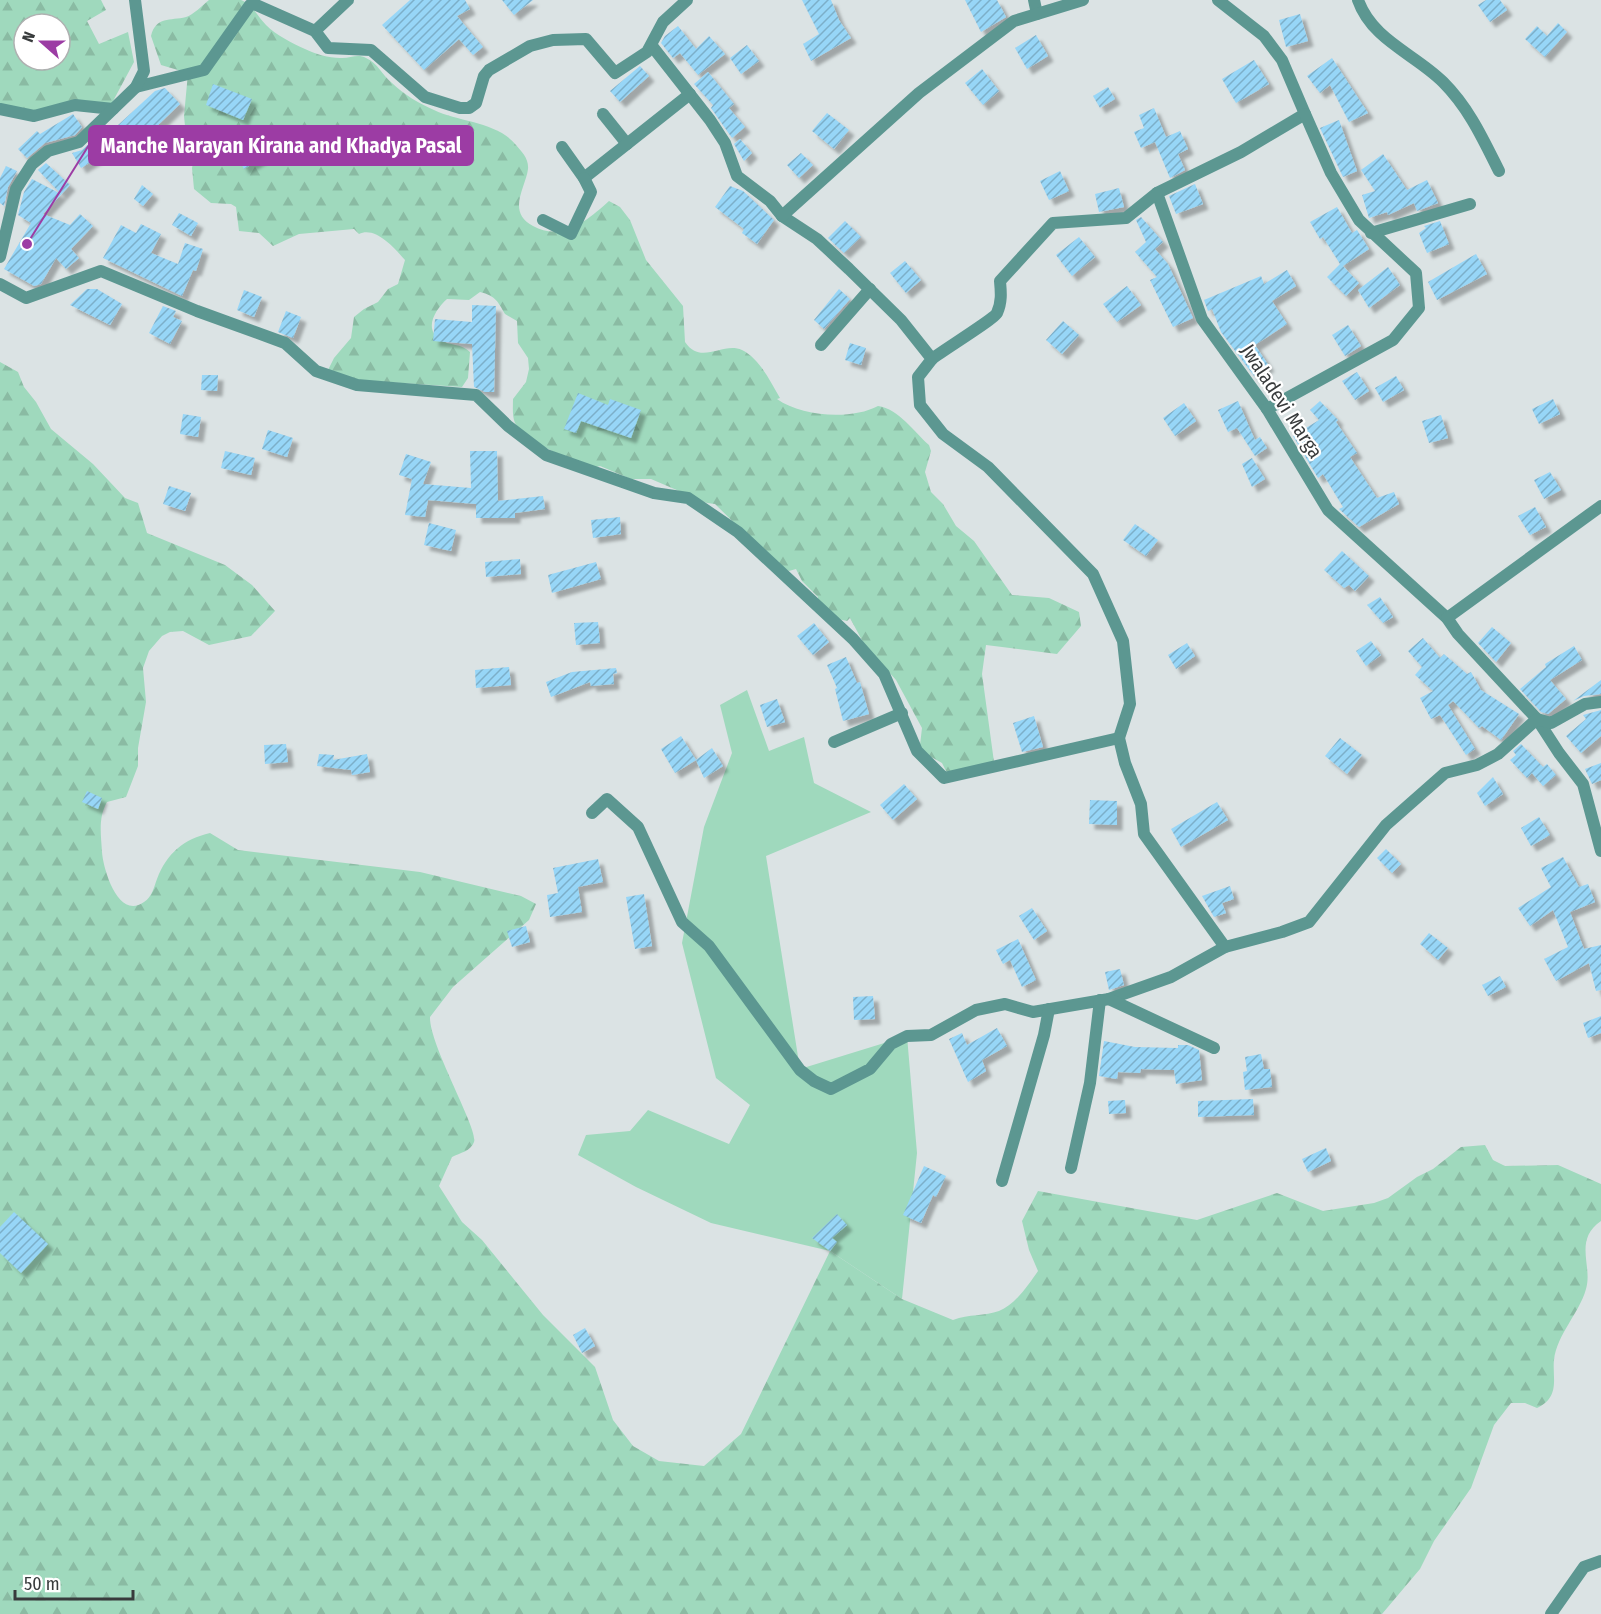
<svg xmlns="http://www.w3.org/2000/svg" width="1601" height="1614" font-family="'Fira Sans Condensed',sans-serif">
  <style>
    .green { fill: #9fd9bd }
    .forest { fill: url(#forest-firs); fill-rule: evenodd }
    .building { fill: url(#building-hatch); filter: url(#shadow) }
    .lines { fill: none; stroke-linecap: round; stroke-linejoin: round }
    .minor { stroke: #5c9791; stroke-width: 12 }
    .tertiary { stroke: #5c9791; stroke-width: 12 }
    .labels { text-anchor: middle; stroke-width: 4.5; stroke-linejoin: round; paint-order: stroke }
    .street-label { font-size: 20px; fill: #383b3c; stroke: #fff }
    .leader { fill: none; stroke: #9c3ca4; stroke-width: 2 }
    .callout-dot { fill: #9c3ca4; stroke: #fff; stroke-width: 2 }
    .callout { fill: #9c3ca4; stroke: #9c3ca4; stroke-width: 2 }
    .callout-label { font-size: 21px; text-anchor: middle; font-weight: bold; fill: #fff }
  </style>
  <defs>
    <pattern id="forest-firs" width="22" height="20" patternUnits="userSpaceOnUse" patternTransform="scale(1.5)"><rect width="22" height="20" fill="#9fd9bd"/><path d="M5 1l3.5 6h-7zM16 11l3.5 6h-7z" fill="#8abba3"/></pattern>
    <pattern id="building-hatch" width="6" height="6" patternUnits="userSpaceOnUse" patternTransform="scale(1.5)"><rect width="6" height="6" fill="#97d6f7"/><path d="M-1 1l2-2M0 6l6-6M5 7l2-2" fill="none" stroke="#7cafc9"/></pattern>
    <filter id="shadow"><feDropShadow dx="5.5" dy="5.5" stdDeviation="1.5" flood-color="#0004"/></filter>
  </defs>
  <rect width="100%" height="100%" fill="#dbe3e4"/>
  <path class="green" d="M747 690 769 751 804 737 814 783 871 812 766 856 800 1069 907 1036 917 1153 902 1299 830 1251 711 1223 636 1187 578 1155 586 1135 630 1131 648 1110 729 1144 750 1105 716 1078 682 943 704 827 732 753 720 705Z"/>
  <g class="forest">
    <path d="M0 0H101L106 10 87 21 99 44 128 32 134 62 112 103 30 117 0 111ZM24 24H60V60H24Z"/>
    <path d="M209 0C218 0 232 0 241 0 252 4 258 17 266 25 276 35 292 43 305 49 315 54 329 58 340 58 350 59 357 53 366 58 378 63 382 75 392 83 403 94 420 104 434 110 459 122 498 122 516 145 522 152 529 159 528 169 526 187 506 212 533 226 562 242 588 220 609 201L620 207 630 220 646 260 683 306 685 342C701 366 723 341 742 350 760 359 770 381 780 398L777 399C802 417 852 420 878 406 899 409 914 432 929 445L931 451 925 472 931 492 943 504 956 526 974 541 1012 595 1049 598 1079 612 1081 626 1057 654 986 645 982 674 994 762 951 773 946 771 942 763 924 753 920 745 922 728 896 680 864 644 850 618 847 621 838 619 818 602V597L802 581 796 569 789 571 776 564 715 504 707 503 651 479H631L600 466 593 468C572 461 526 442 515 423 512 416 513 406 513 399L526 382 529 369 528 358 518 343 517 321 505 314C498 302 496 296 480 292L469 300 447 299C436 309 423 328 440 340 450 346 461 343 470 352L468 378 462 387 355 380 328 370 334 358 351 338 354 317 364 309 378 302 388 289 398 284 405 260C395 249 376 226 359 234L354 229 299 234 273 246 259 233 239 231 236 207 231 204 211 203 194 189 192 168 195 153 185 126 184 116 188 73 161 65 151 36C156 16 170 21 186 17 193 15 203 5 209 0Z"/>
    <path d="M0 362 18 372 24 387 36 402 51 429 93 464 125 498 138 503 147 533 225 565 252 585 275 611 251 636 209 645 183 631 170 632 162 636 149 651 143 668 146 702 138 748V766L126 797 107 802C98 818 101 834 102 852 103 868 118 921 144 902 152 897 154 887 157 879 167 853 184 839 210 833L238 850 420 872 521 896 536 904 529 920 453 987 430 1017C429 1045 479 1130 474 1142 471 1151 460 1153 452 1157L439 1186 462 1222 482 1240 543 1315 595 1367 613 1420 633 1446 659 1461 704 1466 741 1434 830 1251 902 1299 953 1320C969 1314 985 1316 999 1311 1015 1305 1029 1284 1038 1271L1029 1250 1022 1221 1038 1191 1197 1220 1277 1193 1323 1211 1374 1203 1388 1198 1417 1177 1433 1169 1461 1147 1485 1145 1493 1160 1505 1166 1558 1165 1601 1184V1221C1573 1240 1593 1266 1586 1289 1579 1314 1557 1334 1554 1360 1552 1377 1561 1397 1537 1408L1525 1403H1511L1494 1425 1471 1488 1434 1541 1420 1569 1382 1614H0Z"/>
  </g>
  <g class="building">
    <path d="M410 0H465L470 9 457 16 483 47 473 55 459 39 424 70 382 25Z"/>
    <path d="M502 0H533L514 15Z"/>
    <path d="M802 0H831L839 20 851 38 811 61 803 44 819 34Z"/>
    <path d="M965 0H997L1006 17 981 32Z"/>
    <path d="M1486 0H1500L1507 10 1490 22 1478 5Z"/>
    <path d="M1300 14 1308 41 1286 47 1279 20Z"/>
    <path d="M1558 23 1567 32 1545 57 1525 39 1537 26 1547 36Z"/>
    <path d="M678 26 696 49 709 36 725 54 698 75 680 53 673 58 661 43 665 36Z"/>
    <path d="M1036 35 1048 56 1027 69 1015 48Z"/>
    <path d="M747 45 759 61 741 74 730 58Z"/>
    <path d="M1332 58 1368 113 1349 122 1330 85 1320 93 1307 76Z"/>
    <path d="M1254 60 1269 84 1236 103 1222 79Z"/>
    <path d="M640 66 649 76 620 102 610 91Z"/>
    <path d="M982 69 999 91 983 105 965 83Z"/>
    <path d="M708 72 734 104 729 108 745 127 732 138 711 108 713 105 694 84Z"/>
    <path d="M213 84 252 99 243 120 206 105Z"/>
    <path d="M1108 87 1115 99 1100 108 1093 96Z"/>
    <path d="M165 88 180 104 135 147 117 126 155 91Z"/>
    <path d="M1154 108 1166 137 1180 131 1188 149 1178 154 1185 170 1170 178 1155 142 1141 148 1134 132 1144 128 1139 115Z"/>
    <path d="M827 113 849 130 834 149 812 131Z"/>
    <path d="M73 114 82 127 75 135 45 143 27 158 18 149 37 131 40 134Z"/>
    <path d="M1339 120 1357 171 1343 177 1320 128Z"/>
    <path d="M740 139 752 153 744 161 734 144Z"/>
    <path d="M92 141 101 156 81 168 72 153 82 150Z"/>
    <path d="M259 143 266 156 244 169 236 155Z"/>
    <path d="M801 153 813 165 799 178 787 165Z"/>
    <path d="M1383 154 1407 190 1427 180 1438 203 1417 211 1414 203 1388 215 1387 212 1369 218 1362 195 1375 191 1361 170Z"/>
    <path d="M46 163 70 185 43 214 70 225 80 214 93 226 71 249 79 258 66 269 56 258 41 284 34 286 4 269 31 223 18 215 24 192 32 179 61 194 38 170Z"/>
    <path d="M6 166 17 171 8 187 4 206 0 203V178Z"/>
    <path d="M1060 171 1069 191 1049 200 1040 181Z"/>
    <path d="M1195 184 1203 204 1176 214 1169 196Z"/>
    <path d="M142 185 153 194 143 206 134 199Z"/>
    <path d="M730 186 743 191 774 220 757 244 742 233 744 229 715 207Z"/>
    <path d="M1119 188 1124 207 1099 212 1095 194Z"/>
    <path d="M1337 207 1352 233 1357 230 1369 249 1343 266 1359 283 1346 296 1327 277 1340 264 1323 237 1320 239 1310 222Z"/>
    <path d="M179 213 198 223 191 236 172 225Z"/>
    <path d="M1141 217 1163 242 1155 249 1168 264 1193 318 1173 327 1150 280 1157 277 1135 252 1146 242 1136 220Z"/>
    <path d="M845 221 861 237 844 253 828 238Z"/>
    <path d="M1440 221 1449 244 1427 253 1419 233 1426 228 1424 226Z"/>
    <path d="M141 224 161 234 151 253 178 264 185 243 203 249 196 271 193 270 182 296 103 258 121 225 136 233Z"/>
    <path d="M1079 237 1095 257 1072 276 1056 255Z"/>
    <path d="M1476 254 1487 274 1437 300 1428 282Z"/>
    <path d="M905 261 921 280 906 293 890 273Z"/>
    <path d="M1388 267 1400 285 1369 308 1358 290Z"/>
    <path d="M1287 270 1296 286 1272 301 1287 324 1255 345 1269 366 1254 376 1221 332 1212 309 1208 311 1204 300 1261 276 1264 284Z"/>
    <path d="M1127 286 1141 305 1117 322 1103 304Z"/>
    <path d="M87 289H97L122 304 110 325 70 305Z"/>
    <path d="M839 289 850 299 824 329 814 320Z"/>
    <path d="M244 290 262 297 254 317 237 310Z"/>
    <path d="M472 305 496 306 494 392H485L474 387 472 344 433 341 435 319 472 322Z"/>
    <path d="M163 306 176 311 173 317 182 321 170 344 149 333Z"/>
    <path d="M286 311 301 317 293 338 278 332Z"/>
    <path d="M1063 321 1079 335 1062 354 1046 340Z"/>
    <path d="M1348 325 1361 346 1345 356 1332 335Z"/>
    <path d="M850 343 866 348 861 365 845 360Z"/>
    <path d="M1357 372 1369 391 1355 400 1342 381Z"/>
    <path d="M202 375H218L217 391 201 390Z"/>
    <path d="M1396 376 1404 390 1383 402 1375 388Z"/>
    <path d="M578 393 608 405 610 399 641 410 631 438 581 421 576 433 564 429Z"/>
    <path d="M1553 399 1560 414 1539 424 1532 409Z"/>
    <path d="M1238 401 1255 440 1260 437 1267 448 1255 456 1237 428 1228 432 1218 410Z"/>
    <path d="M1320 401 1338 420 1336 422 1357 453 1350 457 1377 498 1394 492 1399 504 1359 527 1339 509 1343 507 1323 474 1318 478 1293 436 1319 420 1310 410Z"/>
    <path d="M1184 403 1196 421 1175 436 1163 418Z"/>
    <path d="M183 414 201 417 198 437 180 434Z"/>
    <path d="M1441 415 1448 438 1429 443 1422 421Z"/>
    <path d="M268 430 293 438 287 457 262 449Z"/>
    <path d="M225 451 255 458 251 475 221 468Z"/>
    <path d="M470 451H497L498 501 543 496 545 509 515 513V518H476V504L428 500 425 517 405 515 412 479 399 475 406 454 431 462 423 484 471 488Z"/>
    <path d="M1252 458 1265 479 1252 487 1242 464Z"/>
    <path d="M1550 472 1561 490 1544 499 1534 480Z"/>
    <path d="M169 486 191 493 185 511 163 504Z"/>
    <path d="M1535 507 1546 527 1530 535 1518 516Z"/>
    <path d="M620 517 621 534 593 538 591 520Z"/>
    <path d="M429 523 456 530 451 551 424 545Z"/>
    <path d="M1135 524 1158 540 1146 556 1123 540Z"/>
    <path d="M1342 551 1369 576 1355 591 1349 585 1344 588 1324 570Z"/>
    <path d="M520 559 521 574 486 577 485 562Z"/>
    <path d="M596 562 601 579 552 593 548 575Z"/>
    <path d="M1380 597 1393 617 1383 623 1367 605Z"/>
    <path d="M598 622 600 643 576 645 574 623Z"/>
    <path d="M814 623 829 642 813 655 797 636Z"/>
    <path d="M1492 627 1511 643 1496 662 1478 643Z"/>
    <path d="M1423 638 1440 658 1444 654 1467 674 1471 672 1481 690 1519 714 1501 740 1482 726 1479 728 1453 701 1448 705 1475 749 1466 755 1440 715 1431 719 1420 698 1433 691 1415 675 1422 667 1408 651Z"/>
    <path d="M1371 641 1381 655 1366 666 1356 651Z"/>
    <path d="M1187 643 1195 656 1176 669 1168 655Z"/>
    <path d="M1574 646 1582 660 1550 680 1566 699 1548 714 1541 712 1520 689 1546 667 1545 664Z"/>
    <path d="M846 657 857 683 860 682 869 714 843 721 835 689 837 688 827 665Z"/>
    <path d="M509 667 511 685 476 688 475 670Z"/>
    <path d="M616 668 617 673 613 674 614 684 591 686 590 682 551 697 546 682 572 672Z"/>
    <path d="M1601 680V694L1584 696 1573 701Z"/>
    <path d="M777 699 785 722 767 727 760 705Z"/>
    <path d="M1601 710V736L1581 753 1566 736 1586 719 1583 715Z"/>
    <path d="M1034 716 1043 747 1022 752 1013 723Z"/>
    <path d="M681 736 696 760 675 773 661 749Z"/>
    <path d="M1340 738 1362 755 1347 774 1325 756Z"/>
    <path d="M286 744 288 762 265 764 264 745Z"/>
    <path d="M1521 744 1543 767 1547 764 1556 775 1543 786 1532 773 1527 778 1510 760 1516 755 1513 751Z"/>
    <path d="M712 748 723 766 704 778 696 760Z"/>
    <path d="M319 754 334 755 333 760 367 754 370 772 352 775 351 770 317 766Z"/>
    <path d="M1601 763V780L1592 784 1585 769Z"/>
    <path d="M1493 777 1503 794 1485 806 1477 793Z"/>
    <path d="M904 784 917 799 893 820 880 805Z"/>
    <path d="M87 791 102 798 98 809 82 802Z"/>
    <path d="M1090 800 1117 801V825L1089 824Z"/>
    <path d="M1217 802 1228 820 1181 847 1171 829Z"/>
    <path d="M1539 817 1550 835 1531 846 1521 828Z"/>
    <path d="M1386 849 1401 864 1392 873 1377 858Z"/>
    <path d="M1563 857 1579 887 1588 884 1595 902 1570 912 1584 949 1601 945V990L1596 991 1589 963 1556 981 1544 959 1568 947 1553 910 1530 926 1518 908 1551 887 1541 868Z"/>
    <path d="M598 859 603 882 578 887 582 912 550 917 547 895 558 893 553 868Z"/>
    <path d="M1230 886 1234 899 1222 903 1226 913 1214 917 1202 896Z"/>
    <path d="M644 894 652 946 635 949 626 897Z"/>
    <path d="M1032 908 1047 931 1034 940 1019 916Z"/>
    <path d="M526 926 530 942 512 947 507 931Z"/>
    <path d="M1429 933 1448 948 1438 960 1420 944Z"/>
    <path d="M1018 939 1036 980 1022 987 1010 960 1003 964 996 950Z"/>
    <path d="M1120 969 1124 985 1109 990 1105 972Z"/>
    <path d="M1500 976 1506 987 1488 996 1482 985Z"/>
    <path d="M873 996 875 1019 854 1020 853 997Z"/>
    <path d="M1601 1016V1033L1588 1038 1583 1023Z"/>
    <path d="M997 1028 1007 1046 982 1060 986 1071 968 1082 949 1039 962 1033 967 1045Z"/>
    <path d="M1104 1041 1135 1047 1178 1048V1045H1188L1199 1050 1202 1080 1176 1084 1174 1070 1141 1069 1140 1073 1118 1072 1117 1079 1099 1076Z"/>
    <path d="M1261 1054 1264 1069H1270L1272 1087 1245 1090 1243 1072 1247 1071 1245 1057Z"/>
    <path d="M1253 1099 1254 1115 1198 1117V1101Z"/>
    <path d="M1125 1100 1126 1113 1109 1114 1108 1101Z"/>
    <path d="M1326 1148 1331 1161 1308 1172 1302 1159Z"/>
    <path d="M924 1166 946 1176 936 1197 933 1195 921 1223 903 1215Z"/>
    <path d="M14 1212 48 1244 21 1273 0 1253V1227Z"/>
    <path d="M837 1214 847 1225 832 1238 837 1242 830 1251 812 1238Z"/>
    <path d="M585 1328 595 1346 582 1353 573 1335Z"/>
  </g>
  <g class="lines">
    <g class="minor">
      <path d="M1034 0 1037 14"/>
      <path d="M1218 0 1264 36 1282 60 1305 114 1241 152 1157 193 1202 319 1267 409 1328 510 1447 618 1458 634 1537 719 1559 753 1583 784 1601 851"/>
      <path d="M1358 0C1372 40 1415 54 1443 82 1469 108 1483 139 1499 171"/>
      <path d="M315 31 348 0"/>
      <path d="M652 46 710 120 725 143 737 176 770 201 782 216 817 239 849 269 901 320 932 359 918 377 920 405 943 434 988 467 1093 574 1123 641 1130 704 1119 738 1125 763 1141 804 1144 834 1225 947"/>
      <path d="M136 87 204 70 250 5 254 4 315 31 328 48 371 50 425 97 460 108H469L476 103 484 76 489 70 530 46 553 40 586 39 615 73 647 52 663 22 687 0"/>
      <path d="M603 114 627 144"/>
      <path d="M562 147 584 178 690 94"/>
      <path d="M782 216 919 93 1014 21 1083 0"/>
      <path d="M543 220 571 234 591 192 584 178"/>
      <path d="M1371 233 1470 204"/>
      <path d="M0 284 26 298 101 271 197 311 285 343 316 371 357 385 476 395 508 426 546 455 654 493 688 498 738 532 853 639 884 674 917 751 944 778 1119 738"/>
      <path d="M821 345 870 289"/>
      <path d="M932 359C942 351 994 319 997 313 1002 302 1001 292 1000 281L1053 223 1126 218 1157 193"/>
      <path d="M1267 409 1393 340 1419 308 1416 273 1359 220 1331 173 1305 114"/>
      <path d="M1447 618 1601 506"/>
      <path d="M834 742 902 713"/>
      <path d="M592 813 607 799 638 827 682 922 709 946 800 1070 814 1081 831 1089 870 1069 891 1044 907 1036 931 1035 976 1010 1005 1004 1033 1012 1109 999 1171 977 1225 947 1282 932 1309 922 1386 825 1445 773 1477 765 1498 754 1537 719 1551 723 1585 704 1601 702"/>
      <path d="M1109 999 1214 1048"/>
      <path d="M1071 1168 1090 1083 1100 1000"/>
      <path d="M1002 1181 1044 1035 1049 1009"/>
      <path d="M1551 1614 1584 1567 1601 1561"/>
    </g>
    <g class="tertiary">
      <path d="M0 109 34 116 75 105 113 109"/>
      <path d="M0 257 16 189 32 164 48 151 79 142 136 87 144 71 135 0"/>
    </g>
  </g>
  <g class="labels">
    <g class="street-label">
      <text transform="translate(1282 401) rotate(57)" y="7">Jwaladevi Marga</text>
    </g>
  </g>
  <path class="leader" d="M27 244L89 145"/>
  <circle class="callout-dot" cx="27" cy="244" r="6"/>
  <rect class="callout" x="89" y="126" width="384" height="39" rx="6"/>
  <g class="callout-label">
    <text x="281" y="153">Manche Narayan Kirana and Khadya Pasal</text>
  </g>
  <g transform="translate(42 42) rotate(291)"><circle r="28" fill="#ffffff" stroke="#afb1b1" stroke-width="1.5"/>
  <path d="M0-4.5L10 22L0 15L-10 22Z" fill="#9c3ca4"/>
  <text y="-9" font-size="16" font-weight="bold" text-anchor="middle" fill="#383b3c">N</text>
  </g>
  <path d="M15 1590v9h118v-9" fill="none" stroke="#383b3c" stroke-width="3"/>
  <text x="24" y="1590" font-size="18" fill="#383b3c" stroke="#ffffff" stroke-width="4.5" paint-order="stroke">50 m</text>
</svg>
